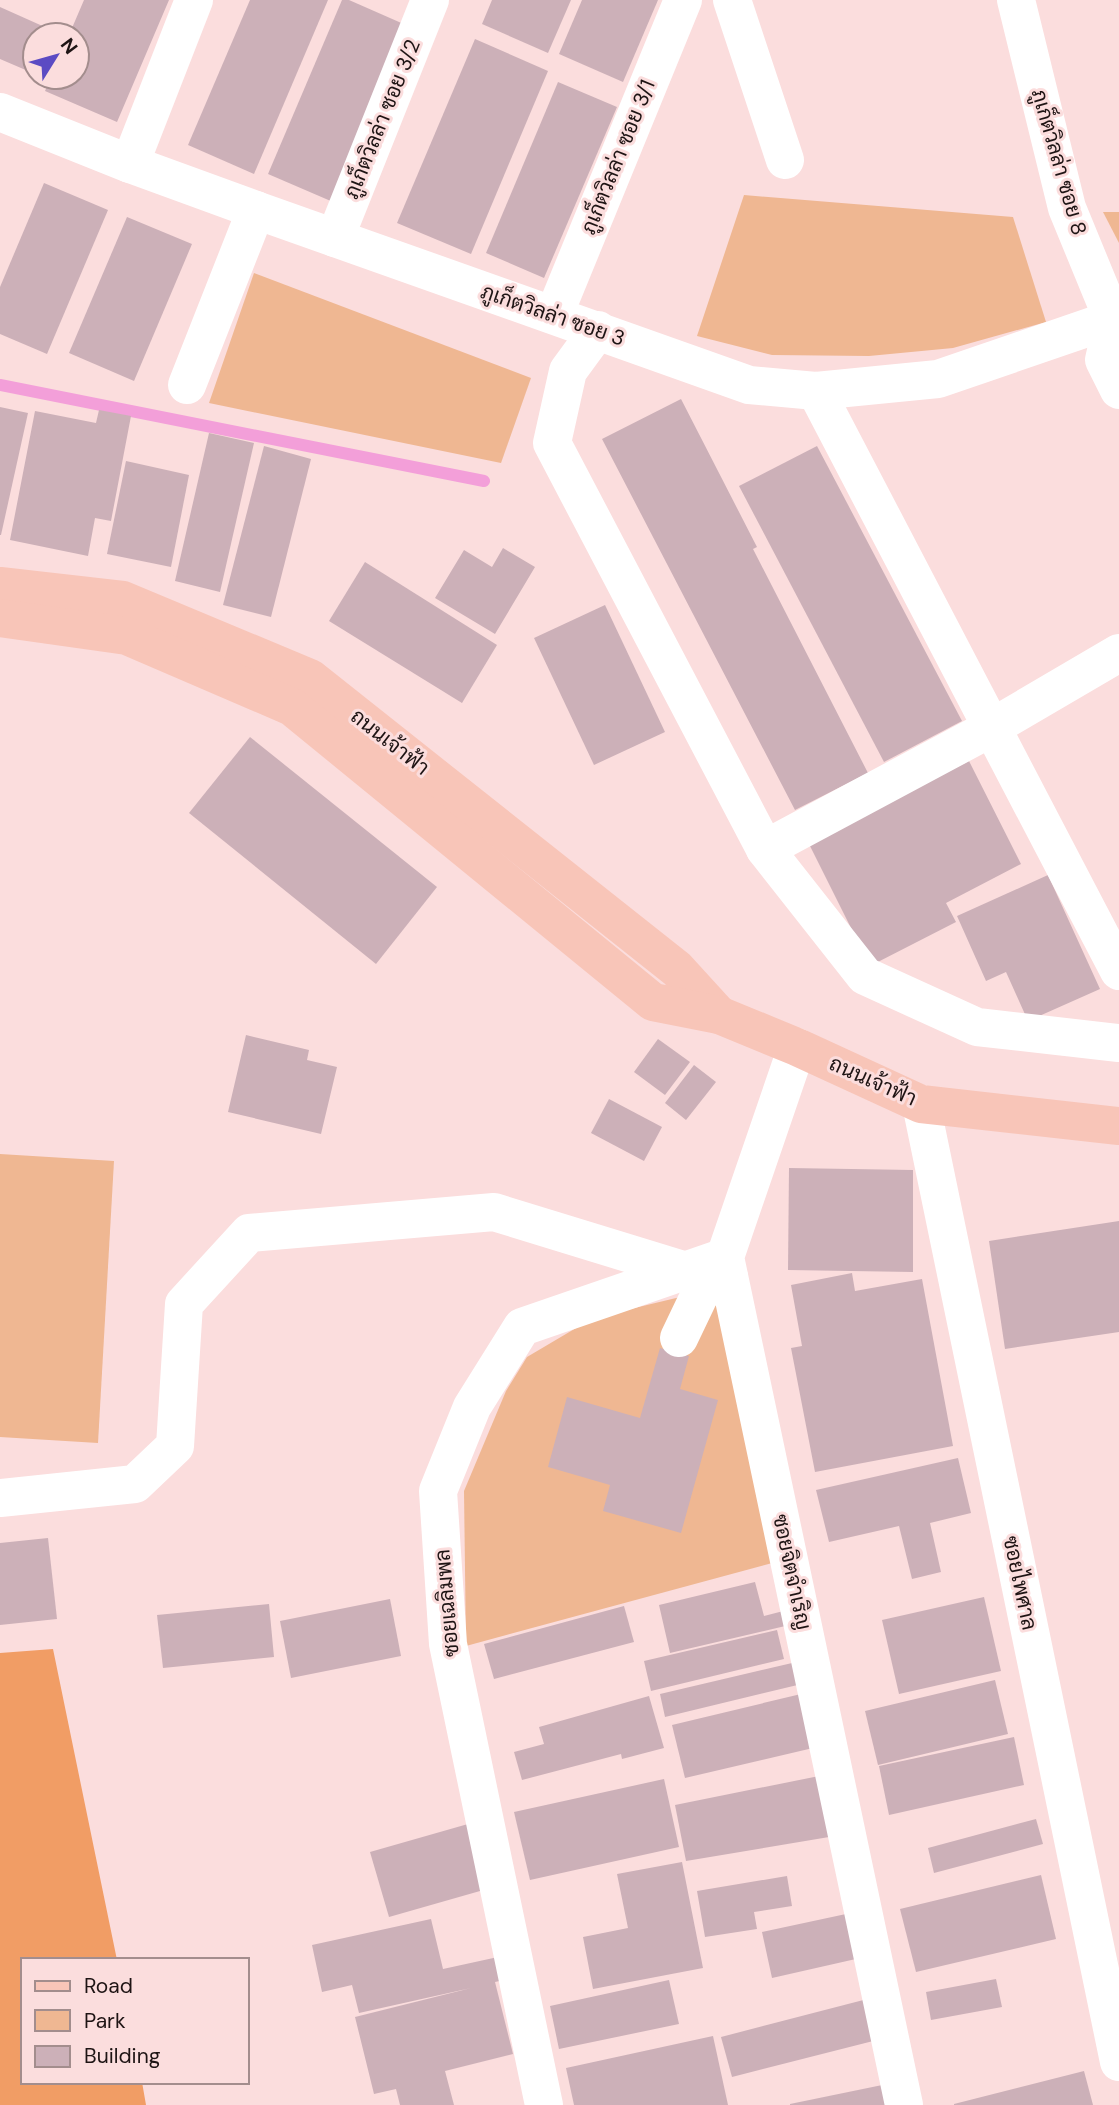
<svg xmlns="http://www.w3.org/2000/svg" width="1119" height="2105" font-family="'DM Sans',Sarabun,sans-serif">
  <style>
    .green { fill: #efb792 }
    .forest { fill: #f19d65 }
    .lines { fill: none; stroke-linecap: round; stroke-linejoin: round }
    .stream { stroke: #f39fd9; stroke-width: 12 }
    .building { fill: #ccb0b8 }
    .minor { stroke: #fff; stroke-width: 38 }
    .major { stroke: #f8c5b8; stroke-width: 38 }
    .labels { text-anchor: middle; stroke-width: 6; stroke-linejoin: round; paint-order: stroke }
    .street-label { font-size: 21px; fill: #1e1414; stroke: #fbdddd }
  </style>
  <rect width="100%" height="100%" fill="#fbdddd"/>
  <g class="green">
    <path d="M744 195 1013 217 1046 322 953 348 869 356 772 355 697 336Z"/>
    <path d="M1103 212H1119V243Z"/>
    <path d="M254 273 531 378 501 463 209 403Z"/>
    <path d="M0 1154 114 1161 98 1443 0 1437Z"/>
    <path d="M701 1292 722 1305 776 1562 466 1646 464 1491 506 1391 527 1357 593 1318Z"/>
  </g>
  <path class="forest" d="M53 1649 117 1960H23V2082H142L146 2105H0V1653Z"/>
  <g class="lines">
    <path class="stream" d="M0 385 484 481"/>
  </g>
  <g class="building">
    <path d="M84 0H169L117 122 45 91 51 77H77V35H69Z"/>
    <path d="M250 0H328L254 174 188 145Z"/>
    <path d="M342 0H349L415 29 340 205 268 174Z"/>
    <path d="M492 0H571L548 53 482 24Z"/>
    <path d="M582 0H658L623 82 559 54Z"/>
    <path d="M0 7 47 28 44 35H35V56L28 71 0 59Z"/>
    <path d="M475 39 548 71 471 254 397 223Z"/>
    <path d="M558 82 617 107 544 278 486 253Z"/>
    <path d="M44 183 108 210 47 354 0 334V287Z"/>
    <path d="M127 217 192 244 134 381 69 353Z"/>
    <path d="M681 399 757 547 753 549 868 773 795 810 602 439Z"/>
    <path d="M0 407 28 413 1 535H0Z"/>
    <path d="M99 410 131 416 111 521 95 518 88 556 10 540 35 411 96 423Z"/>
    <path d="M209 433 254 443 220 592 175 581Z"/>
    <path d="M264 446 311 459 271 617 223 605Z"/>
    <path d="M817 446 962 721 884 762 739 486Z"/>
    <path d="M126 461 189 475 171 567 107 554Z"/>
    <path d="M503 548 535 567 495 634 435 598 464 550 492 567Z"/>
    <path d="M365 562 497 645 462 703 329 621Z"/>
    <path d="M605 605 665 732 594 765 534 638Z"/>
    <path d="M250 737 437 887 376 964 189 813Z"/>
    <path d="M969 761 1021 864 946 903 956 922 870 966 808 842Z"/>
    <path d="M1048 875 1100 989 1028 1021 1006 972 986 981 957 916Z"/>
    <path d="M246 1035 309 1050 307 1060 337 1067 321 1134 228 1112Z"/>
    <path d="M658 1039 690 1062 665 1095 634 1072Z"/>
    <path d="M694 1065 716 1082 686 1120 665 1103Z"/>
    <path d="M609 1099 662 1127 644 1161 591 1133Z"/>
    <path d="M789 1168 913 1170V1272L788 1270Z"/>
    <path d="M1119 1221V1332L1005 1349 989 1241Z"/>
    <path d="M852 1273 855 1291 922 1279 953 1446 815 1472 791 1348 802 1346 791 1285Z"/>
    <path d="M660 1348 689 1356 680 1389 718 1400 681 1533 603 1511 610 1485 548 1467 567 1397 640 1418Z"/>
    <path d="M958 1458 971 1513 930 1523 941 1572 912 1579 899 1526 829 1542 816 1490Z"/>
    <path d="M48 1538 57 1619 0 1625V1543Z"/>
    <path d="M755 1582 764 1616 795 1608 798 1623 670 1653 659 1605Z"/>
    <path d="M984 1597 1001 1671 899 1694 882 1620Z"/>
    <path d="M390 1599 401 1656 291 1678 280 1621Z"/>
    <path d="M269 1604 274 1657 163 1668 157 1615Z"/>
    <path d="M624 1606 634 1642 494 1679 484 1644Z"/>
    <path d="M777 1630 784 1659 651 1691 644 1661Z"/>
    <path d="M805 1660 810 1682 665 1717 660 1694Z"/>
    <path d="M995 1680 1008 1734 878 1765 865 1711Z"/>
    <path d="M801 1694 813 1748 685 1778 672 1725Z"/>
    <path d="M649 1696 664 1748 622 1759 621 1754 522 1780 514 1752 544 1744 539 1727Z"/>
    <path d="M1014 1737 1024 1785 889 1815 879 1766Z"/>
    <path d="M829 1774 841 1835 686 1861 675 1805Z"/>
    <path d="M664 1779 679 1847 530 1880 514 1812Z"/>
    <path d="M1036 1819 1043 1844 934 1873 928 1848Z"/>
    <path d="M468 1824 487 1889 389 1917 370 1852Z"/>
    <path d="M682 1862 703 1968 593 1989 583 1937 628 1928 617 1874Z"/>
    <path d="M1041 1875 1056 1939 916 1972 900 1909Z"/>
    <path d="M787 1876 792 1906 754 1912 757 1929 705 1937 697 1891Z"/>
    <path d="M860 1911 869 1956 772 1978 762 1932Z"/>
    <path d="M431 1919 443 1969 498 1957 504 1980 495 1982 513 2054 445 2071 454 2105H400L396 2089 374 2094 355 2017 471 1988 359 2013 352 1985 322 1992 312 1945Z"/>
    <path d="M996 1979 1002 2007 931 2020 926 1992Z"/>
    <path d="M669 1980 679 2024 559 2049 550 2006Z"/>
    <path d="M875 1997 885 2038 732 2077 721 2037Z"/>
    <path d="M713 2036 728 2105H574L566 2068Z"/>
    <path d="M1084 2071 1093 2105H954V2104Z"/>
    <path d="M892 2083 897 2105H790V2104Z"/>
  </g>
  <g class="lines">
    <g class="minor">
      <path d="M732 0 785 160"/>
      <path d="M1016 0 1067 208 1113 320"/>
      <path d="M0 112 130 164 256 210 749 385 816 391 938 379 1119 317"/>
      <path d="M130 164 194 0"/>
      <path d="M335 238 430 0"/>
      <path d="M554 315 683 0"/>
      <path d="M1113 320 1104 360 1119 390"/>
      <path d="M598 330 568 371 552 443 765 849 865 976 977 1027 1119 1043"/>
      <path d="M187 385 256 210"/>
      <path d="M816 391 1119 971"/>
      <path d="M765 849 991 728 1119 653"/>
      <path d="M797 1047 725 1257 904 2105"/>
      <path d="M921 1104 1119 2062"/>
      <path d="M679 1338 701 1292 729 1277"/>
      <path d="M0 1498 135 1484 175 1446 184 1304 249 1233 494 1212 686 1271"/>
      <path d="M544 2105 448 1644 438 1491 472 1407 522 1327 725 1257"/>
    </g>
    <g class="major">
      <path d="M0 586 123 600 310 678 677 969 719 1015"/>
      <path d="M0 618 127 636 292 707 653 1002 719 1015 797 1047 921 1104 1119 1126"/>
    </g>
  </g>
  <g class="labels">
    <g class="street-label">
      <text transform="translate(382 119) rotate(-68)" y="7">ภูเก็ตวิลล่า ซอย 3/2</text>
      <text transform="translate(618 157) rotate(-68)" y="7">ภูเก็ตวิลล่า ซอย 3/1</text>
      <text transform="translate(1059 162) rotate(74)" y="7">ภูเก็ตวิลล่า ซอย 8</text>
      <text transform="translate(553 315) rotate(19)" y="7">ภูเก็ตวิลล่า ซอย 3</text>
      <text transform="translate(390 742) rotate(38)" y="7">ถนนเจ้าฟ้า</text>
      <text transform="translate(873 1081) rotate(24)" y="7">ถนนเจ้าฟ้า</text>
      <text transform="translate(792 1572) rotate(78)" y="7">ซอยจิตจำเริญ</text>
      <text transform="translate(1020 1583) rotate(78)" y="7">ซอยไพศาล</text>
      <text transform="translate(447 1603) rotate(-95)" y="7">ซอยเฉลิมพล</text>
    </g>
  </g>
  <rect x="21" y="1958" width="228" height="126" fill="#fbdddd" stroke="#a38d8d" stroke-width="2"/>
  <rect x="35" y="1981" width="35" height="10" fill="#f8c5b8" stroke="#a38d8d" stroke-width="2"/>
  <text x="84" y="1993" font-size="21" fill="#1e1414">Road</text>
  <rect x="35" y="2010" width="35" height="21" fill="#efb792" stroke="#a38d8d" stroke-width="2"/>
  <text x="84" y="2028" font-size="21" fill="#1e1414">Park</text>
  <rect x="35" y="2046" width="35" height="21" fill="#ccb0b8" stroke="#a38d8d" stroke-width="2"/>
  <text x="84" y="2063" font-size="21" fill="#1e1414">Building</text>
  <g transform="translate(56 56) rotate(53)"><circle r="33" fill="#fbdddd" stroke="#a38d8d" stroke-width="2"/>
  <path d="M0-5L12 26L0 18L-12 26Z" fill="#5b4bc3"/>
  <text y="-10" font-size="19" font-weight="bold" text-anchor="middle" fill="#1e1414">N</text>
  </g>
</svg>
